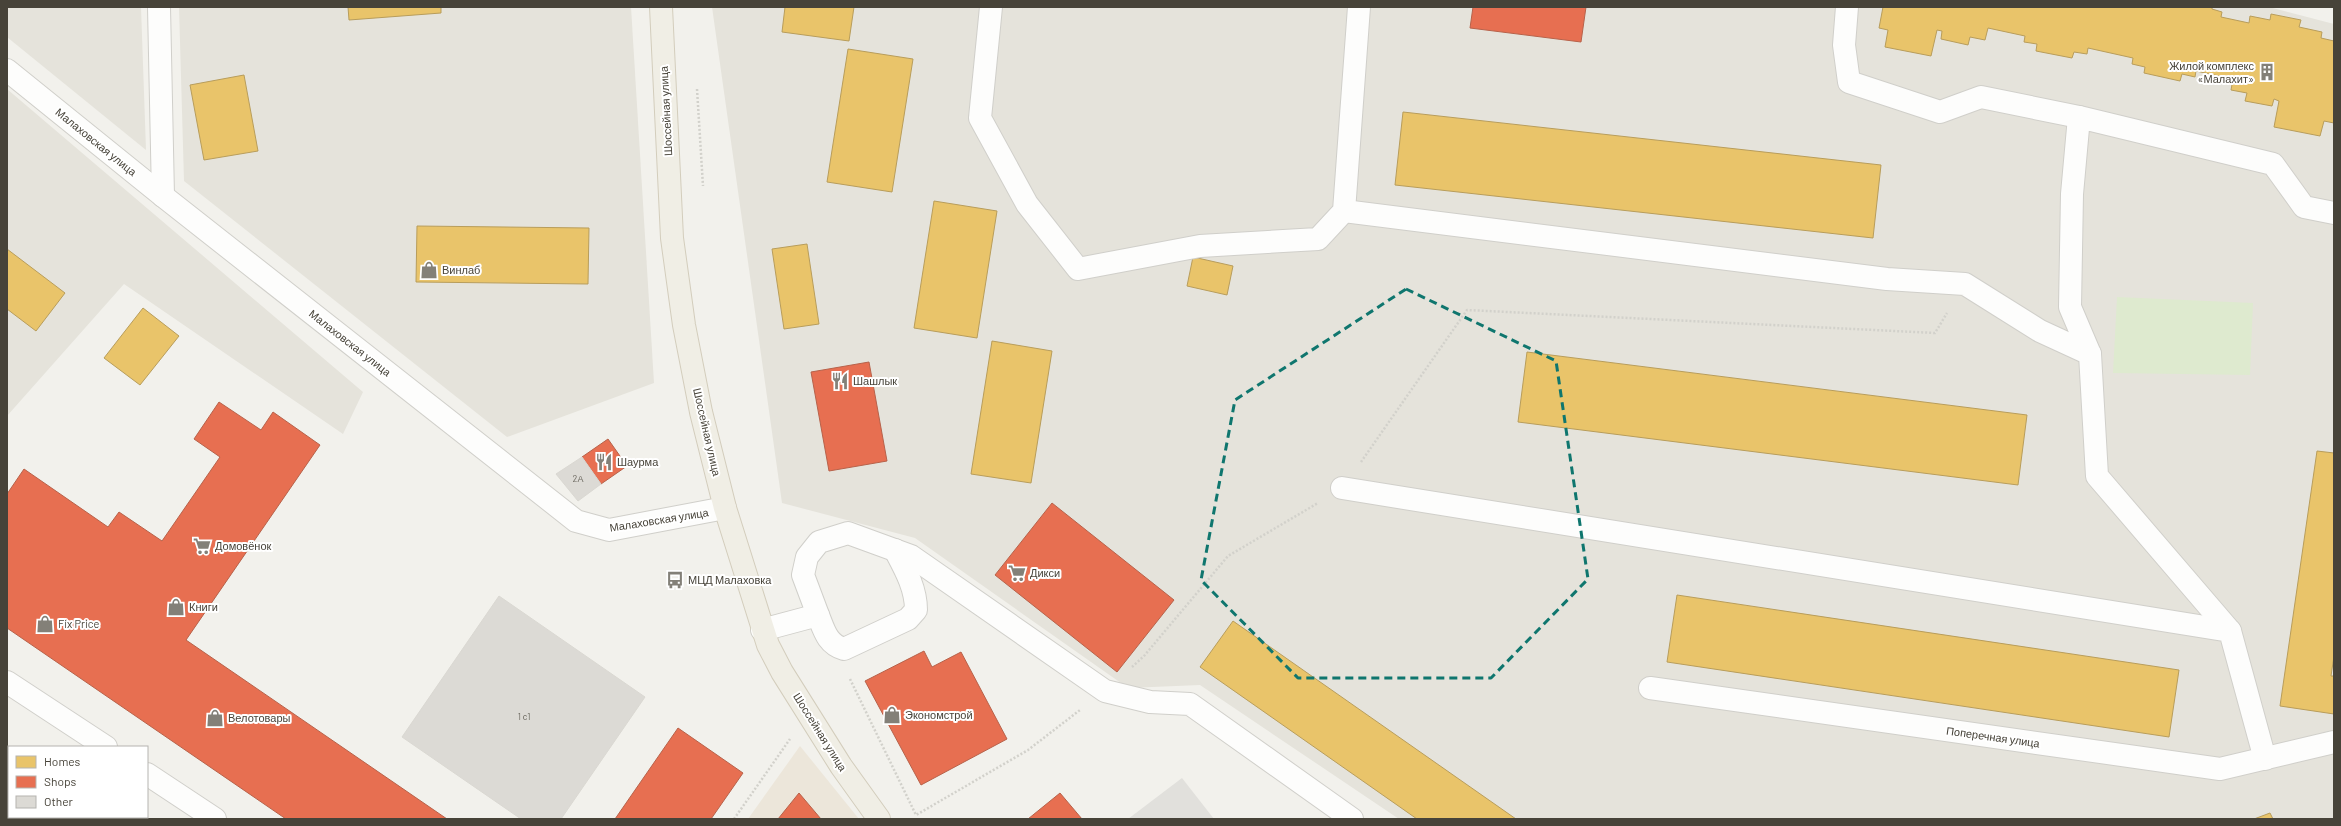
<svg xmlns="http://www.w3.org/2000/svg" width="2341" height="826" font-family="Barlow,sans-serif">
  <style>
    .residential { fill: #e5e3db }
    .commercial { fill: #ece6da }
    .green { fill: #deeacf }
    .parking { fill: #e1e0dc }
    .homes { fill: #e9c46a; stroke: #b89d5b }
    .shops { fill: #e76f51; stroke: #b7624a }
    .building { fill: #dcdad5; stroke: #dad8d2 }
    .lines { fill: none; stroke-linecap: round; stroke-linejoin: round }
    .minor-casing { stroke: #d0cfca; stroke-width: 24 }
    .major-casing { stroke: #d3cdbc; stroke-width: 24 }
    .path { stroke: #d2d1cb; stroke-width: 2.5; stroke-dasharray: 2 2; stroke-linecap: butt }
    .minor { stroke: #fdfdfc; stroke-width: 22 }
    .major { stroke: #f0eee5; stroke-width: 22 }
    .rail { stroke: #dadad9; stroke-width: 3; stroke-dasharray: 5 5; stroke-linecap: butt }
    .marked { fill: none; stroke: #0f766e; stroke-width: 3; stroke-dasharray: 8 5; stroke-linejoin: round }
    .labels { text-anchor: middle; stroke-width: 4; stroke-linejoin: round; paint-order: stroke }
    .number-label { font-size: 9px; fill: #6d6a61 }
    .poi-label { font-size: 11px; fill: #474339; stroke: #fff; text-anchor: start }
    .street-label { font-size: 11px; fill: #474339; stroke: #fff }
  </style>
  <rect width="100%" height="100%" fill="#f2f1ec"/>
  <g class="residential">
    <path d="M7 7H141L146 150 7 37Z"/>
    <path d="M179 7H631L654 383 507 437 184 181Z"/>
    <path d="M712 7H2269L2334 24V819H1399L1200 685 1128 688 915 538 782 503Z"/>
    <path d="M7 89 363 392 343 434 124 284 7 416Z"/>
  </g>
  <path class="commercial" d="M800 746 859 819H748Z"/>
  <path class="green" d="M2117 297 2253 303 2250 375 2113 373Z"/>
  <path class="parking" d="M1182 778 1214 819H1128Z"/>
  <g class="homes">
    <path d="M348 7H441V13L349 20Z"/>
    <path d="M785 7H854L849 41 782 32Z"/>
    <path d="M1883 7H2212V9L2222 12 2221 17 2249 23 2250 16 2270 20 2271 14 2301 20 2299 27 2322 32 2321 38 2334 41V123L2324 121 2320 136 2274 127 2279 101 2274 99 2272 106 2245 101 2247 93 2231 90 2233 79 2196 71 2195 77 2182 74 2180 81 2144 73 2145 67 2132 64 2133 58 2088 48 2087 54 2074 52 2072 58 2036 51 2037 44 2024 42 2025 36 1988 28 1985 40 1970 37 1968 45 1941 39 1942 31 1937 30 1931 56 1885 47 1888 30 1879 28Z"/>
    <path d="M848 49 913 59 892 192 827 182Z"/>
    <path d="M244 75 258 151 204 160 190 85Z"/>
    <path d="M1403 112 1881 165 1873 238 1395 185Z"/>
    <path d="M934 201 997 211 977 338 914 328Z"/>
    <path d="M417 226 589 228 588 284 416 282Z"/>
    <path d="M807 244 819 324 784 329 772 249Z"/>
    <path d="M7 249 65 293 36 331 7 309Z"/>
    <path d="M1193 257 1233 266 1227 295 1187 286Z"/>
    <path d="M143 308 179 336 140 385 104 358Z"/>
    <path d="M992 341 1052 351 1031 483 971 474Z"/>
    <path d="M1527 352 2027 415 2018 485 1518 422Z"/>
    <path d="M2317 451 2334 453V656L2331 676H2334V714L2280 706Z"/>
    <path d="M1677 595 2179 670 2169 737 1667 662Z"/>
    <path d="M1233 621 1516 819H1417L1200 667Z"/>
    <path d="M2270 813 2273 819H2254Z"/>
  </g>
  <g class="shops">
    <path d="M1473 7H1586L1581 42 1470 28Z"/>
    <path d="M869 362 887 461 829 471 811 372Z"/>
    <path d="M219 402 261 430 273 412 320 445 186 640 447 819H286L7 628V494L24 469 108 527 119 512 162 541 220 457 194 439Z"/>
    <path d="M608 439 627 466 601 484 582 457Z"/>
    <path d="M1052 503 1174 600 1117 672 995 575Z"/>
    <path d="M924 651 932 667 961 652 1007 739 921 785 865 681Z"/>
    <path d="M678 728 743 773 711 819H615Z"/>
    <path d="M799 793 821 819H778Z"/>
    <path d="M1060 793 1082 819H1028Z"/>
  </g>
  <g class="building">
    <path d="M582 457 601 484 578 501 556 474Z"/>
    <path d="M499 596 645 697 561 819H521L402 737Z"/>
  </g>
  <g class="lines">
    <g class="minor-casing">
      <g id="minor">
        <path d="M159 7 163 196"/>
        <path d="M991 7 980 118 1027 204 1078 269 1200 246 1318 239 1344 211 1359 7"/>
        <path d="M1847 7 1844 45 1849 82 1940 112 1981 97 2079 117"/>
        <path d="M7 70 163 196 576 521 609 530 725 508"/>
        <path d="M1344 211 1887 279 1965 284 2040 331 2090 354 2097 476 2230 631"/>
        <path d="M2090 354 2070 307 2072 194 2079 117 2273 164 2304 207 2334 213"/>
        <path d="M1342 488 2230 631 2265 759"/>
        <path d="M818 615C824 630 827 644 844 649L908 619 916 610C916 588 905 569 895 550"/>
        <path d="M762 630 818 615 803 575 807 557 819 542 848 533 911 556 1105 691 1150 702 1190 704 1352 819"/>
        <path d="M7 682 106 747"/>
        <path d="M1650 688 2220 769 2334 742"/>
        <path d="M147 774 215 819"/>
      </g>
    </g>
    <g class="major-casing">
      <path id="major" d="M661 7 672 238 684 325 701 412 725 508 768 645 782 672 841 766 879 819"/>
    </g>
    <g class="path">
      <path d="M697 89 703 186"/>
      <path d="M1361 462 1467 310 1935 333 1947 313"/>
      <path d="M1132 667 1144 656 1228 556 1318 503"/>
      <path d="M850 679 916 815 1028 750 1080 710"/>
      <path d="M734 819 790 739"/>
    </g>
    <use href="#minor" class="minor"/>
    <use href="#major" class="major"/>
    <g class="rail">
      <path d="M7 763 9 764"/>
      <path d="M90 817 94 819"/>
    </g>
  </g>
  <path class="marked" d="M1406 289 1556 361 1588 579 1491 678H1298L1201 580 1235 400Z"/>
  <defs>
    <g id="building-bare" transform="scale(1.38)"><path d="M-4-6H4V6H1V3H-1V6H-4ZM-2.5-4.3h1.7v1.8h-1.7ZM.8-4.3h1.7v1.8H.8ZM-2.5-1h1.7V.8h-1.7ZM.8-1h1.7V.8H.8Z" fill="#838078" stroke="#fff" stroke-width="2.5" paint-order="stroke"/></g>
    <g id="shop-bare" transform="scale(1.38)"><path d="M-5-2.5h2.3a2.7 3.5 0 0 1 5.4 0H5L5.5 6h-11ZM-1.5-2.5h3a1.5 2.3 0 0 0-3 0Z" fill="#838078" stroke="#fff" stroke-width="2.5" paint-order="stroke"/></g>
    <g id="restaurant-bare" transform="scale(1.38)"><path d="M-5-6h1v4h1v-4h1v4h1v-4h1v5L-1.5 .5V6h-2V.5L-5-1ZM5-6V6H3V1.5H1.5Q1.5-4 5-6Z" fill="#838078" stroke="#fff" stroke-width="2.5" paint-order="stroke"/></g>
    <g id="supermarket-bare" transform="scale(1.38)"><path d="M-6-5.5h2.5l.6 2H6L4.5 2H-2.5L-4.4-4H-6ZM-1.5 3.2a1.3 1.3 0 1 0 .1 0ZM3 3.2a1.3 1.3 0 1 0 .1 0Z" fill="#838078" stroke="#fff" stroke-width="2.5" paint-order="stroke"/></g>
    <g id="bus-bare" transform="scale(1.38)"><path d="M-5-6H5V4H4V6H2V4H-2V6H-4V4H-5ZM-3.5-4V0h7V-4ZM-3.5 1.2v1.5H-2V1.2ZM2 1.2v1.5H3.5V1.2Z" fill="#838078" stroke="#fff" stroke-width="2.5" paint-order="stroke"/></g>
  </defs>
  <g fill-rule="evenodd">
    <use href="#building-bare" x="2267" y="72"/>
    <use href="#shop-bare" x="429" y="270"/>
    <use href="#restaurant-bare" x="840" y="381"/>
    <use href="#restaurant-bare" x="604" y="462"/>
    <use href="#supermarket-bare" x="202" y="546"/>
    <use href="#supermarket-bare" x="1017" y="573"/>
    <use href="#bus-bare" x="675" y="580"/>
    <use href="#shop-bare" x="176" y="607"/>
    <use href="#shop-bare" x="45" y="624"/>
    <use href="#shop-bare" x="892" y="715"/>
    <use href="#shop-bare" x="215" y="718"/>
  </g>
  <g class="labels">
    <g class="number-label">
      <text x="578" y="482">2А</text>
      <text x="524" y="720">1 с1</text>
    </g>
    <g class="poi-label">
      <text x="2254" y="70" text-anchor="end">Жилой комплекс<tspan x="2254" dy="13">«Малахит»</tspan></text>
      <text x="442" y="274">Винлаб</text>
      <text x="853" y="385">Шашлык</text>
      <text x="617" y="466">Шаурма</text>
      <text x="215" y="550">Домовёнок</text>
      <text x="1030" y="577">Дикси</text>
      <text x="688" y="584">МЦД Малаховка</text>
      <text x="189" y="611">Книги</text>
      <text x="58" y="628">Fix Price</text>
      <text x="905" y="719">Экономстрой</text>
      <text x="228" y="722">Велотовары</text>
    </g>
    <g class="street-label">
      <text transform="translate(666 111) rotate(-93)" y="4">Шоссейная улица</text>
      <text transform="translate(96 142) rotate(39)" y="4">Малаховская улица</text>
      <text transform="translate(350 343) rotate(38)" y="4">Малаховская улица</text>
      <text transform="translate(707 432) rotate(77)" y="4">Шоссейная улица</text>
      <text transform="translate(659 520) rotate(-9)" y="4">Малаховская улица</text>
      <text transform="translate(820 732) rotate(58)" y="4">Шоссейная улица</text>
      <text transform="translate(1993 737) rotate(8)" y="4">Поперечная улица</text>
    </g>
  </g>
  <rect width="2341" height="826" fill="none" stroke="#474339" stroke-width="16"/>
  <rect x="8" y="746" width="140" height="72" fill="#ffffff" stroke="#b5b4b0"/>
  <rect x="16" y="756" width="20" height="12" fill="#e9c46a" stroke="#b5b4b0"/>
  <text x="44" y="766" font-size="12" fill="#474339">Homes</text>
  <rect x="16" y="776" width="20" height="12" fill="#e76f51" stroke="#b5b4b0"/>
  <text x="44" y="786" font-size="12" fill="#474339">Shops</text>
  <rect x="16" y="796" width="20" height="12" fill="#dcdad5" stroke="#b5b4b0"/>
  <text x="44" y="806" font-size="12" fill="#474339">Other</text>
</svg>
